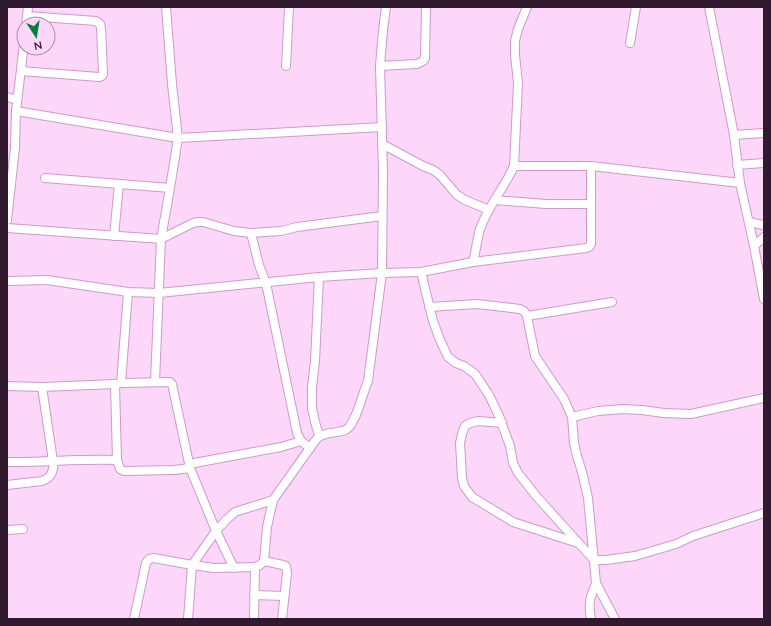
<svg xmlns="http://www.w3.org/2000/svg" width="771" height="626" font-family="Quicksand,sans-serif">
  <style>
    .lines { fill: none; stroke-linecap: round; stroke-linejoin: round }
    .minor-casing { stroke: #d397cd; stroke-width: 10 }
    .minor { stroke: #fff; stroke-width: 8 }
  </style>
  <rect width="100%" height="100%" fill="#fdd7f9"/>
  <g class="lines">
    <g class="minor-casing">
      <g id="minor">
        <path d="M709 7 734 135 740 183 754 246 764 299"/>
        <path d="M26 24 28 7"/>
        <path d="M630 43 636 7"/>
        <path d="M286 66 289 7"/>
        <path d="M380 66 417 64 423 61 425 58 426 7"/>
        <path d="M21 71 99 77 102 76 103 74 101 28 100 24 96 21 27 16"/>
        <path d="M7 97 17 100"/>
        <path d="M16 111 178 138 382 127"/>
        <path d="M734 135 764 133"/>
        <path d="M382 144 423 166 433 170 440 175 457 195 465 200 489 210"/>
        <path d="M737 165 764 163"/>
        <path d="M514 166H591L740 183"/>
        <path d="M45 178 170 188"/>
        <path d="M495 200 546 204H591"/>
        <path d="M7 220 15 148 16 111 24 44"/>
        <path d="M749 222 764 225"/>
        <path d="M7 228 161 239 193 223 198 222H203L234 231 251 233 281 231 297 227 382 216"/>
        <path d="M251 233 259 265 266 283 297 433 301 441 310 448"/>
        <path d="M114 236 119 184"/>
        <path d="M754 246 764 237"/>
        <path d="M473 262C476 251 477 239 480 229 488 206 505 187 514 166L518 83 515 55V41L518 29 527 7"/>
        <path d="M421 272 433 321 440 340 448 357 456 363 464 366 475 374 489 395 499 416 510 446 513 463 518 473 537 497 594 560H606L635 556 676 544 693 536 764 513"/>
        <path d="M319 277 315 361 312 387V408L315 422 319 436"/>
        <path d="M7 281 47 280 128 292 159 293 319 277 382 273 421 272 473 262 586 248 589 247 591 244V166"/>
        <path d="M128 292 121 383 115 384 117 460 120 469 124 471 174 470 190 468"/>
        <path d="M429 307 477 304 520 309 524 311 527 316 535 356 564 399 572 417 574 443 577 456 582 472 588 498 596 583 615 619"/>
        <path d="M527 316 612 302"/>
        <path d="M155 382 161 239 170 188 178 138 172 84 166 7"/>
        <path d="M121 383 170 382 172 384 190 468 216 531 234 568"/>
        <path d="M7 386 42 387"/>
        <path d="M572 417 598 411 623 409 642 410 664 413 691 414 764 398"/>
        <path d="M502 423 478 421 470 423 465 426 462 434 460 443 462 478 464 486 472 497 513 522 578 543"/>
        <path d="M7 462C44 462 80 459 117 460"/>
        <path d="M189 464 281 447 301 441"/>
        <path d="M7 485 42 481C52 477 54 471 53 461L42 387 115 384"/>
        <path d="M7 530 23 529"/>
        <path d="M264 561 283 565 286 566 287 573 282 619"/>
        <path d="M254 595 284 596"/>
        <path d="M134 619 146 563 149 559 154 558 192 565 214 568 255 567 260 565 264 561 267 527 273 500 315 441C316 440 317 438 319 437 327 431 339 434 347 429 356 423 363 392 368 381L382 273 383 172 380 66 383 30 386 7"/>
        <path d="M188 619 192 565 216 531 226 520 235 512 273 500"/>
        <path d="M254 619 255 567"/>
        <path d="M591 619C588 603 590 598 596 583"/>
      </g>
    </g>
    <use href="#minor" class="minor"/>
  </g>
  <rect width="771" height="626" fill="none" stroke="#311a2f" stroke-width="16"/>
  <g transform="translate(36 36) rotate(168)"><circle r="19" fill="#fdd7f9" stroke="#ab8ba8"/>
  <path d="M0-3L7 15L0 10L-7 15Z" fill="#038039"/>
  <text y="-6" font-size="11" font-weight="bold" text-anchor="middle" fill="#311a2f">N</text>
  </g>
</svg>
